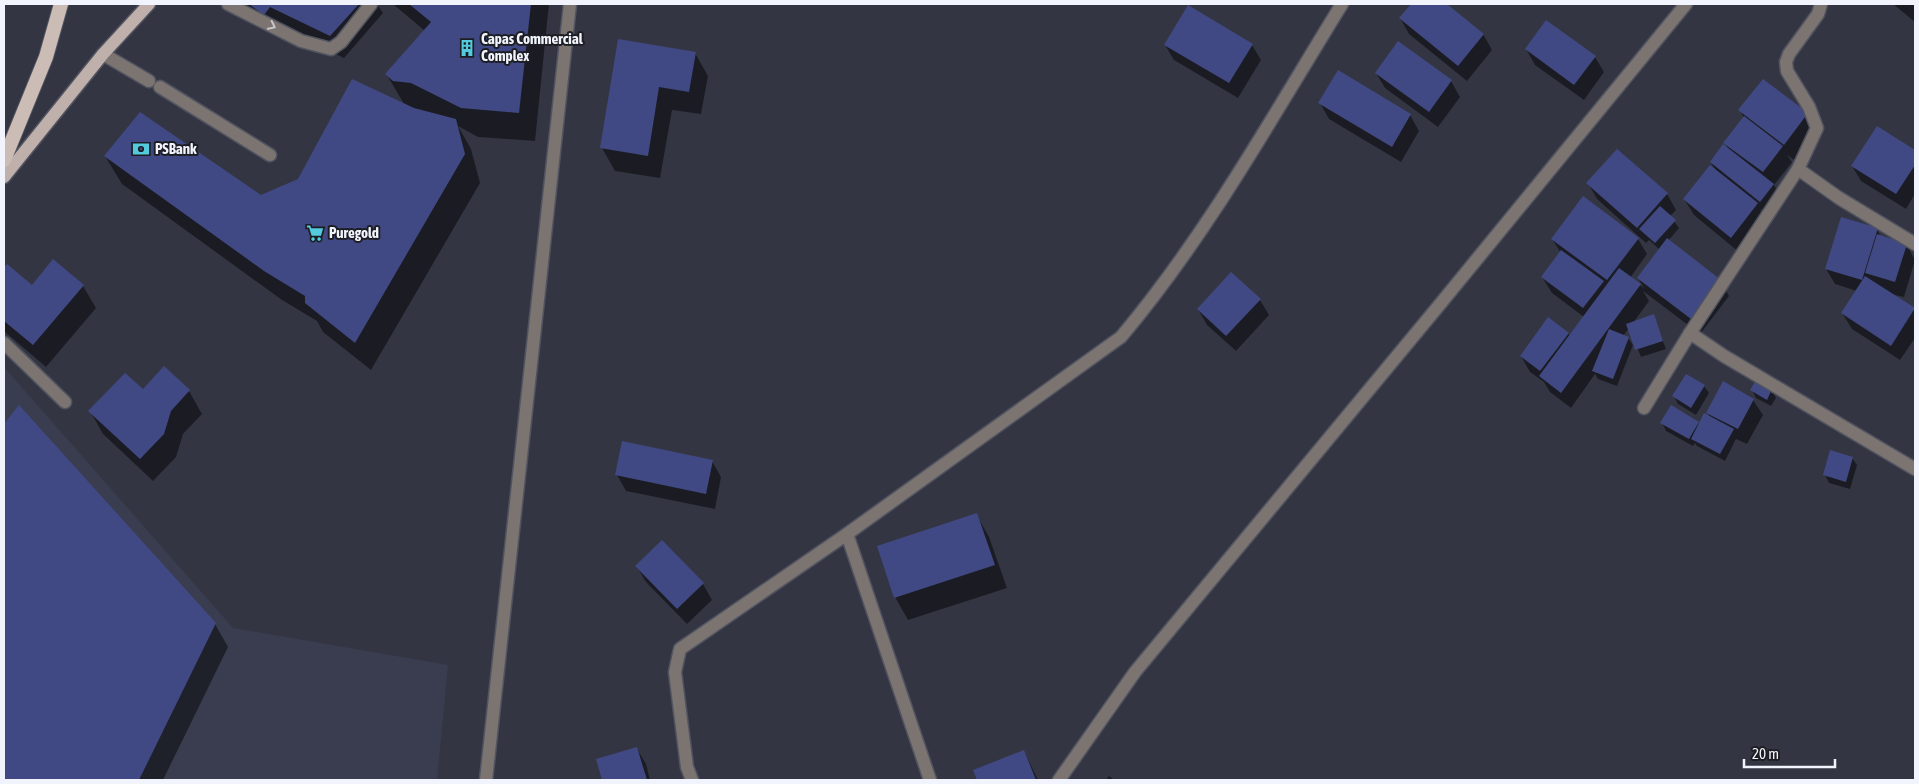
<svg xmlns="http://www.w3.org/2000/svg" width="1919" height="784" font-family="'Asap Condensed',sans-serif">
  <style>
    .built { fill: #393d4f }
    .shadow { fill: #0007 }
    .building { fill: #404983 }
    .lines { fill: none; stroke-linecap: round; stroke-linejoin: round }
    .service-casing { stroke: #515460; stroke-width: 15 }
    .minor-casing { stroke: #515460; stroke-width: 15 }
    .tertiary-casing { stroke: #515460; stroke-width: 15 }
    .primary-casing { stroke: #515460; stroke-width: 15 }
    .trunk-casing { stroke: #515460; stroke-width: 16 }
    .service { stroke: #7b7471; stroke-width: 12 }
    .minor { stroke: #7b7471; stroke-width: 12 }
    .tertiary { stroke: #7b7471; stroke-width: 12 }
    .primary { stroke: #bfb0ab; stroke-width: 12 }
    .trunk { stroke: #ccbcb6; stroke-width: 14 }
    .oneway { stroke: #c8c7cb }
    .labels { text-anchor: middle; stroke-width: 4; stroke-linejoin: round; paint-order: stroke }
    .poi-label { font-size: 15px; font-weight: bold; fill: #f1f4fc; stroke: #1c1e23; text-anchor: start }
  </style>
  <rect width="100%" height="100%" fill="#333642"/>
  <path class="built" d="M4 367 233 628 448 665 437 780H4Z"/>
  <g class="shadow">
    <path d="M241 4H377L383 13 344 58 283 29 278 37 246 14Z"/>
    <path d="M393 4H549L535 141 478 137 458 126 471 149 480 183 371 370 323 332 317 321 282 300 122 184 105 156 261 196 299 180 404 104 387 75 425 31Z"/>
    <path d="M1412 4H1445L1483 34 1492 50 1467 81 1409 34 1400 18Z"/>
    <path d="M1893 4H1915V22Z"/>
    <path d="M619 41 695 53 708 76 701 114 672 110 660 178 615 171 602 148Z"/>
    <path d="M1398 43 1451 81 1460 97 1438 127 1385 88 1376 73Z"/>
    <path d="M1165 45H1252L1261 60 1238 98 1174 60Z"/>
    <path d="M1526 49 1595 57 1604 72 1584 100 1535 65Z"/>
    <path d="M1339 72 1410 115 1419 131 1401 162 1329 119 1320 103Z"/>
    <path d="M1740 110 1807 114 1816 130 1794 160 1787 155 1792 162 1774 185 1783 200 1770 217 1760 209 1766 220 1740 253 1694 215 1684 199 1717 172 1711 163 1729 150 1725 143 1744 118Z"/>
    <path d="M1877 127 1915 152V194L1906 209 1861 181 1852 166Z"/>
    <path d="M1588 183 1667 194 1676 210 1670 216 1679 228 1668 241 1720 280 1729 296 1700 334 1643 291 1649 301 1633 323 1653 316 1666 349 1641 357 1629 328 1623 336 1628 338 1633 345 1617 386 1598 379 1595 374 1571 408 1550 392 1544 382 1530 372 1521 356 1568 333 1570 336 1584 317 1552 293 1542 277 1561 253 1552 239H1638L1647 254 1630 278 1644 288 1638 278 1660 250 1649 240 1646 243 1597 199Z"/>
    <path d="M1877 229 1881 237 1907 245 1915 260 1904 297 1890 294 1915 310V338L1900 360 1852 329 1842 313 1857 291 1835 284 1826 269Z"/>
    <path d="M7 266 32 287 83 286 96 308 46 367 4 331V269Z"/>
    <path d="M1260 300 1269 315 1236 351 1207 325 1198 309Z"/>
    <path d="M165 368 189 391 202 414 183 434 176 457 153 481 103 434 90 411 143 391Z"/>
    <path d="M1704 386 1709 393 1696 415 1678 404 1674 396Z"/>
    <path d="M1752 390H1772L1776 398 1771 406 1756 398Z"/>
    <path d="M1753 400 1763 415 1747 444 1736 439 1725 461 1697 446 1695 443 1693 446 1666 431 1662 423 1671 407 1700 424 1710 418 1708 413Z"/>
    <path d="M20 407 215 624 228 647 163 780H4V426Z"/>
    <path d="M1852 458 1857 465 1850 489 1829 483 1825 475Z"/>
    <path d="M712 461 721 477 715 509 626 491 617 475Z"/>
    <path d="M976 514 989 537 1007 588 908 620 895 597Z"/>
    <path d="M662 542 703 584 712 600 687 624 646 582 637 567Z"/>
    <path d="M637 749 646 764 650 780H603L597 760Z"/>
    <path d="M1024 751 1038 780H978L974 770Z"/>
    <path d="M1109 776 1114 780H1106Z"/>
  </g>
  <g class="building">
    <path d="M249 4H359L330 36 270 7 264 15Z"/>
    <path d="M409 4H531L519 113 461 108 411 83 393 81 385 74 431 22Z"/>
    <path d="M1411 4H1447L1484 34 1458 66 1399 18Z"/>
    <path d="M1188 5 1253 44 1229 83 1164 45Z"/>
    <path d="M1546 20 1596 56 1574 85 1525 49Z"/>
    <path d="M618 39 696 52 689 92 659 87 648 156 600 148Z"/>
    <path d="M1398 41 1452 80 1429 112 1375 73Z"/>
    <path d="M1338 70 1411 114 1392 147 1318 103Z"/>
    <path d="M352 79 414 108 456 119 465 154 355 343 305 303V296L264 271 104 156 140 112 261 195 298 179Z"/>
    <path d="M1763 79 1808 113 1784 145 1738 110Z"/>
    <path d="M1744 116 1783 146 1763 172 1723 143Z"/>
    <path d="M1877 126 1915 150V165L1896 194 1851 166Z"/>
    <path d="M1723 144 1774 184 1760 202 1710 162Z"/>
    <path d="M1617 149 1668 193 1637 228 1586 183Z"/>
    <path d="M1710 165 1758 203 1731 238 1683 199Z"/>
    <path d="M1583 196 1639 238 1607 280 1551 239Z"/>
    <path d="M1660 206 1676 220 1655 243 1639 229Z"/>
    <path d="M1841 217 1878 228 1862 280 1825 269Z"/>
    <path d="M1877 234 1907 244 1895 282 1865 273Z"/>
    <path d="M1667 238 1721 280 1691 319 1637 278Z"/>
    <path d="M1561 250 1604 281 1583 308 1541 277Z"/>
    <path d="M53 259 84 285 33 345 4 321V267L7 264 32 285Z"/>
    <path d="M1619 268 1641 284 1561 393 1539 376Z"/>
    <path d="M1231 272 1261 299 1226 336 1197 309Z"/>
    <path d="M1865 276 1915 308 1891 346 1841 313Z"/>
    <path d="M1654 314 1663 341 1635 350 1626 324Z"/>
    <path d="M1548 317 1569 333 1540 371 1520 356Z"/>
    <path d="M1609 329 1629 337 1613 379 1592 371Z"/>
    <path d="M164 366 190 390 171 411 164 434 140 459 88 411 125 373 143 389Z"/>
    <path d="M1686 374 1705 385 1691 408 1672 396Z"/>
    <path d="M1756 380 1772 389 1767 400 1750 390Z"/>
    <path d="M1723 381 1754 399 1738 429 1706 413Z"/>
    <path d="M19 405 216 623 139 780H4V424Z"/>
    <path d="M1671 405 1699 422 1689 439 1660 423Z"/>
    <path d="M1704 413 1734 429 1720 454 1691 439Z"/>
    <path d="M622 441 713 460 706 494 615 475Z"/>
    <path d="M1830 450 1853 457 1846 482 1823 475Z"/>
    <path d="M977 513 995 565 894 598 877 546Z"/>
    <path d="M662 540 704 583 677 609 635 566Z"/>
    <path d="M637 747 647 780H602L596 759Z"/>
    <path d="M1024 750 1036 780H977L973 770Z"/>
  </g>
  <g class="lines">
    <g class="service-casing">
      <g id="service">
        <path d="M228 4 301 41 331 49 341 42 371 4"/>
        <path d="M103 54 149 81"/>
        <path d="M160 87 270 155"/>
        <path d="M4 343 65 402"/>
      </g>
    </g>
    <g class="minor-casing">
      <g id="minor">
        <path d="M1798 169 1839 198 1915 244"/>
        <path d="M1690 333 1724 356 1915 469"/>
        <path d="M1644 408 1690 333 1798 169 1817 128 1809 107 1787 71 1786 62 1789 54 1818 14 1821 4"/>
        <path d="M847 534 930 780"/>
        <path d="M692 780 687 767 675 672 680 649 847 534 1121 337C1207 235 1272 117 1342 4"/>
        <path d="M1059 780 1135 672 1441 303 1686 4"/>
      </g>
    </g>
    <g class="tertiary-casing">
      <path id="tertiary" d="M486 780 570 4"/>
    </g>
    <g class="primary-casing">
      <path id="primary" d="M4 177 103 54 149 4"/>
    </g>
    <g class="trunk-casing">
      <path id="trunk" d="M4 160 46 57 61 4"/>
    </g>
    <use href="#service" class="service"/>
    <use href="#minor" class="minor"/>
    <use href="#tertiary" class="tertiary"/>
    <use href="#primary" class="primary"/>
    <use href="#trunk" class="trunk"/>
  </g>
  <defs><path id="oneway-chevron" d="M-2-3.5L2.5 0L-2 3.5" fill="none" stroke-width="1.6" stroke-linecap="round" stroke-linejoin="round" transform="scale(1.25)"/></defs>
  <use class="oneway" href="#oneway-chevron" transform="translate(272 26) rotate(26)"/>
  <defs>
    <g id="building-bare" transform="scale(1.35)"><path d="M-4-6H4V6H1V3H-1V6H-4ZM-2.5-4.3h1.7v1.8h-1.7ZM.8-4.3h1.7v1.8H.8ZM-2.5-1h1.7V.8h-1.7ZM.8-1h1.7V.8H.8Z" fill="#54cadd" stroke="#1c1e23" stroke-width="2.5" paint-order="stroke"/></g>
    <g id="bank-bare" transform="scale(1.35)"><path d="M-6-4H6V4H-6ZM0-2.3a2.3 2.3 0 1 0 0 4.6a2.3 2.3 0 1 0 0-4.6Z" fill="#54cadd" stroke="#1c1e23" stroke-width="2.5" paint-order="stroke"/></g>
    <g id="supermarket-bare" transform="scale(1.35)"><path d="M-6-5.5h2.5l.6 2H6L4.5 2H-2.5L-4.4-4H-6ZM-1.5 3.2a1.3 1.3 0 1 0 .1 0ZM3 3.2a1.3 1.3 0 1 0 .1 0Z" fill="#54cadd" stroke="#1c1e23" stroke-width="2.5" paint-order="stroke"/></g>
  </defs>
  <g fill-rule="evenodd">
    <use href="#building-bare" x="467" y="48"/>
    <use href="#bank-bare" x="141" y="149"/>
    <use href="#supermarket-bare" x="315" y="233"/>
  </g>
  <g class="labels">
    <g class="poi-label">
      <text x="481" y="44">Capas Commercial<tspan x="481" dy="17">Complex</tspan></text>
      <text x="155" y="154">PSBank</text>
      <text x="329" y="238">Puregold</text>
    </g>
  </g>
  <rect width="1919" height="784" fill="none" stroke="#f1f4fc" stroke-width="10"/>
  <path d="M1744 759v8h91v-8" fill="none" stroke="#f1f4fc" stroke-width="2.5"/>
  <text x="1752" y="759" font-size="15" fill="#f1f4fc" stroke="#1c1e23" stroke-width="4" paint-order="stroke">20 m</text>
</svg>
